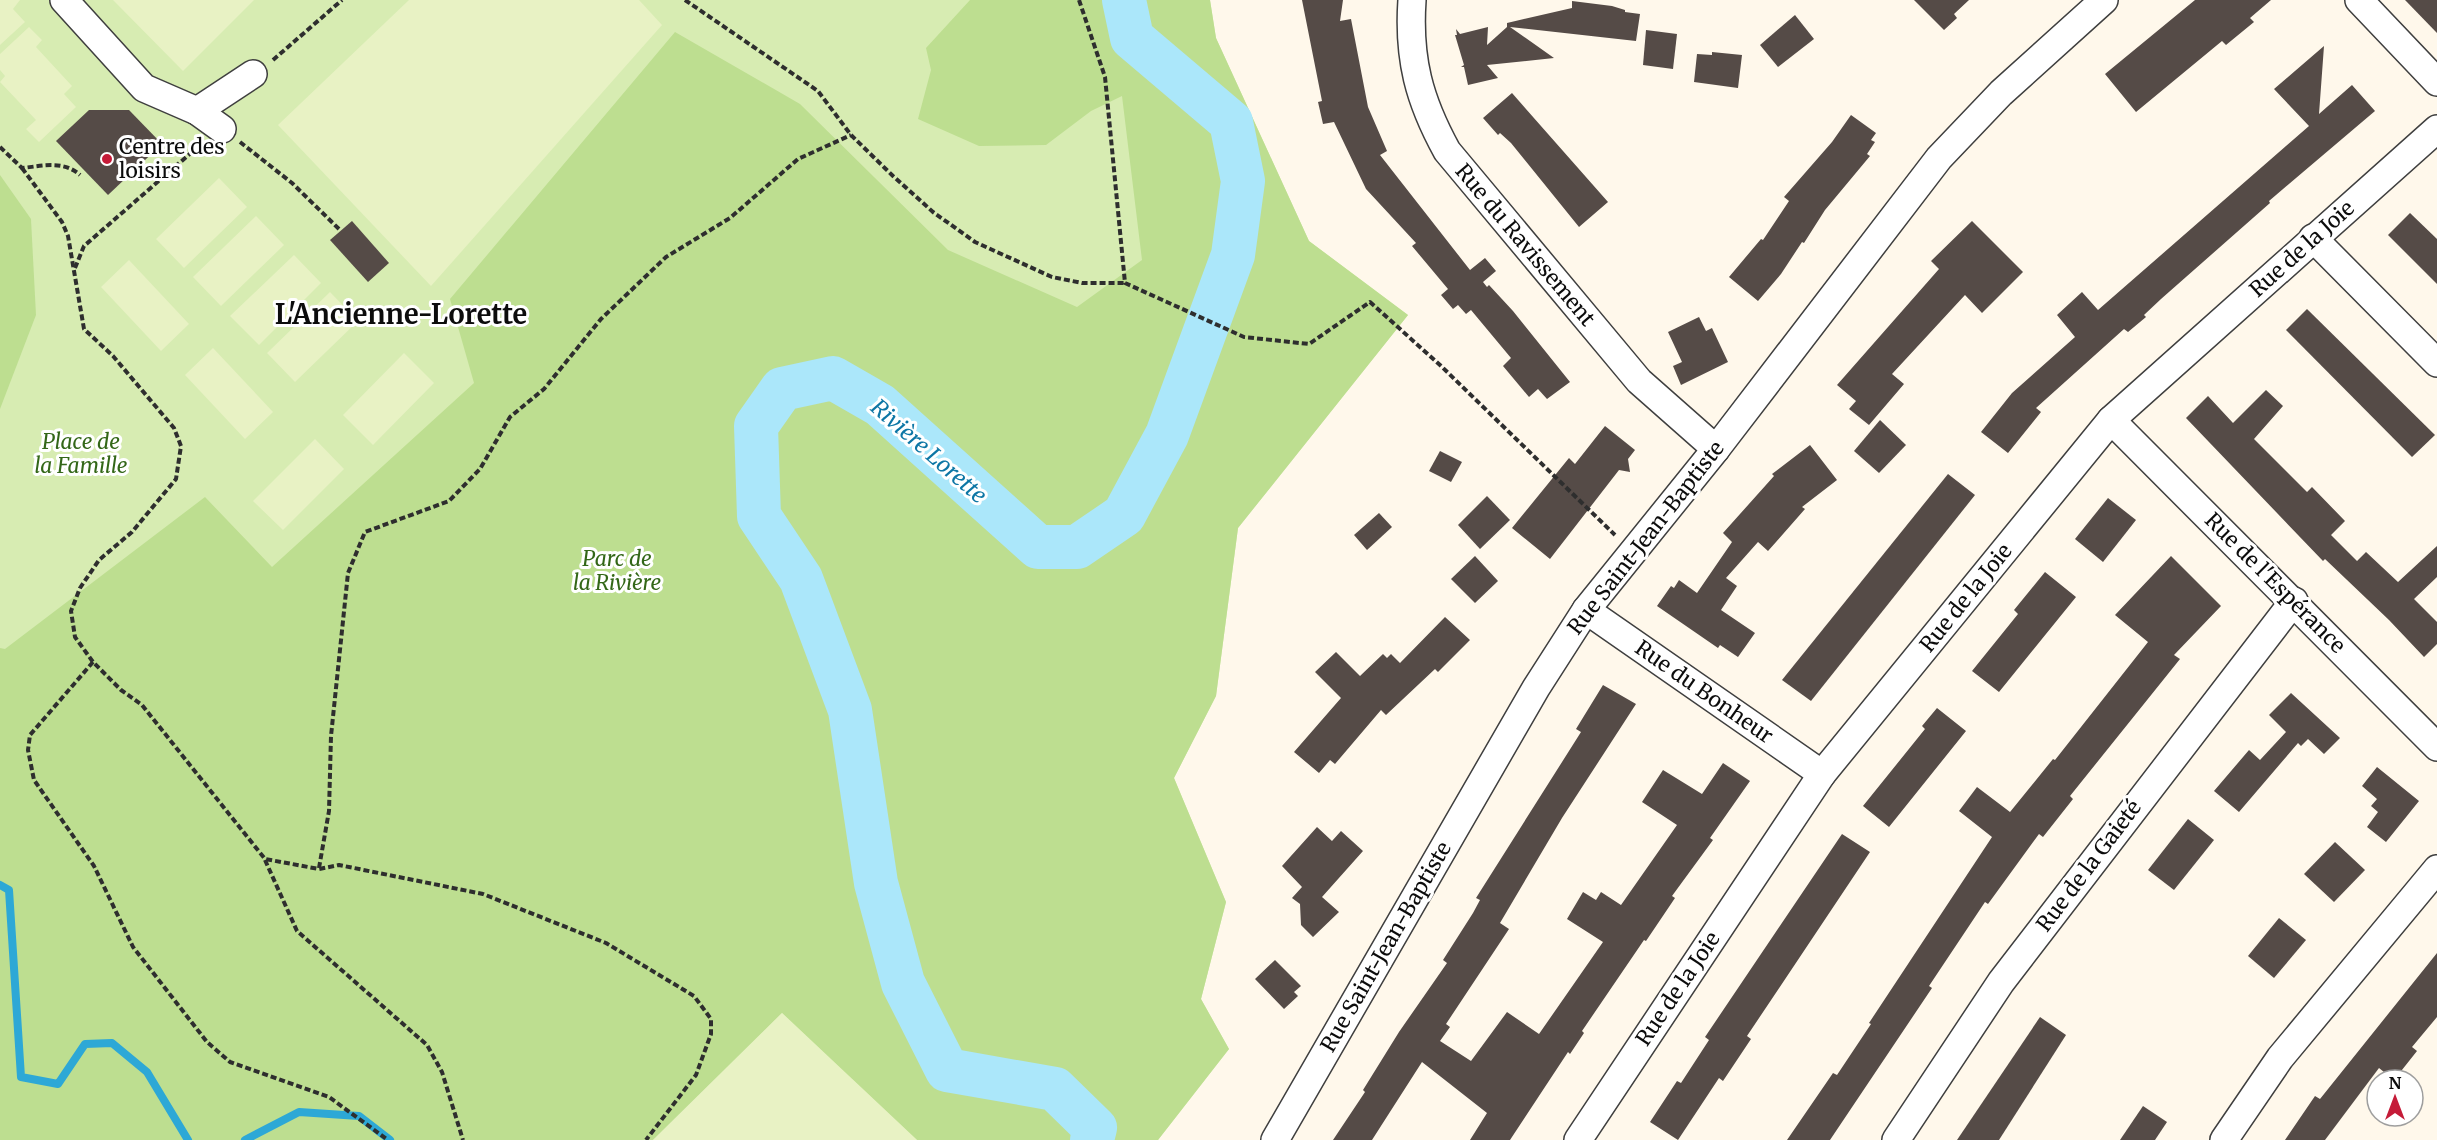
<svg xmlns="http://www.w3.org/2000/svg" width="2437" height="1140" font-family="Merriweather,serif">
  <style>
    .green { fill: #d7ecb2 }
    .forest { fill: #bdde90 }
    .pitch { fill: #e8f2c4 }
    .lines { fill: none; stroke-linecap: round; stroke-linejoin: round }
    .stream { stroke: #2da8d6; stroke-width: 8 }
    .river { stroke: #abe7fa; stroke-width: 44 }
    .building { fill: #554b47 }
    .minor-casing { stroke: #3f3f3f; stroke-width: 30 }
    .path { stroke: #2e2e2e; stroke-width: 4; stroke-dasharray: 6 3; stroke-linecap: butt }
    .minor { stroke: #fff; stroke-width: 27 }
    .poi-dot { fill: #c51b38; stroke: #fff; stroke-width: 2 }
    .labels { text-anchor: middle; stroke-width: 6; stroke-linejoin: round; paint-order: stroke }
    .poi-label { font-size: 21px; fill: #0c0c0c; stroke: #fff; text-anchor: start }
    .street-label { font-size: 21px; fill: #0c0c0c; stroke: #fff }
    .park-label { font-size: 21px; font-style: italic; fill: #336718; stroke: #fff }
    .water-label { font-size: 22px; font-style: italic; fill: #0d76a5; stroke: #fff }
    .district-label { font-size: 27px; font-weight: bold; fill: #0c0c0c; stroke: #fff }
  </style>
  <rect width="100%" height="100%" fill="#fff8eb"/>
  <path class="green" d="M0 0H1210L1216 38 1309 241 1408 315 1238 528 1216 696 1174 778 1226 902 1201 999 1229 1049 1158 1140H0Z"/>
  <g class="forest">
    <path d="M970 0H1210L1216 38 1309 241 1408 315 1238 528 1216 696 1174 778 1226 902 1201 999 1229 1049 1158 1140H917L782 1013 653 1140H0V648L5 649 205 497 272 567 474 383 450 299 675 32 800 104 948 250 1077 307 1142 260 1122 96 1091 111 1046 145 979 146 918 119 931 70 926 48Z"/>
    <path d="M0 175 31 219 36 315 0 409Z"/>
  </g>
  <g class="pitch">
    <path d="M0 0H20L13 9 25 22 0 45Z"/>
    <path d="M113 0H254L183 71Z"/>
    <path d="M409 0H639L662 25 431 286 278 125Z"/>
    <path d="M29 27 42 40 36 47 72 86 64 94 76 107 39 142 26 129 36 120 0 82 5 76 0 70V54Z"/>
    <path d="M219 178 247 207 184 268 156 239Z"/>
    <path d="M256 216 284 245 221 306 193 277Z"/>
    <path d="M294 255 321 283 259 345 230 316Z"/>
    <path d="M129 260 189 324 161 351 101 287Z"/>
    <path d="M330 292 358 321 295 382 267 353Z"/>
    <path d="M213 348 273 412 245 439 185 375Z"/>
    <path d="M404 353 434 383 373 445 343 415Z"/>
    <path d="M315 439 344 469 283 530 253 501Z"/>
    <path d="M782 1013 917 1140H653Z"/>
  </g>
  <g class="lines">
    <g class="stream">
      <path d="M0 885 9 890 21 1077 58 1084 85 1044 112 1043 147 1072 188 1140"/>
      <path d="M245 1140 299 1112 359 1116 390 1140"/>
    </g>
    <path class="river" d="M1092 1140 1095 1128 1055 1089 947 1070 903 983 876 883 850 710 801 579 759 516 756 426 782 389 833 378 880 405 1038 547H1077L1124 515 1167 435 1233 255 1243 181 1231 122 1132 38 1124 0"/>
  </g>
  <g class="building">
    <path d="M1302 0H1343L1340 21 1351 19 1368 107 1387 151 1380 155 1470 270 1485 258 1496 271 1483 282 1487 287 1489 285 1513 311 1570 382 1547 399 1538 389 1529 397 1503 366 1511 358 1471 310 1466 314 1458 305 1453 309 1441 295 1448 289 1412 246 1416 243 1366 189 1334 122 1323 124 1318 102 1322 101Z"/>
    <path d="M1914 0H1969L1954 14 1957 18 1944 30Z"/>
    <path d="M2195 0H2271L2250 18 2254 22 2226 45 2222 41 2136 112 2105 74Z"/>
    <path d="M2405 0H2437V33Z"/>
    <path d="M1572 1 1612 6 1625 10V12L1640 14 1636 41 1510 27 1554 58 1487 65 1498 78 1468 85 1464 67H1461L1464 65 1455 35H1457L1456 29 1460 34 1488 27 1487 45 1507 27V23L1572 8Z"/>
    <path d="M1795 15 1814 39 1778 67 1760 45Z"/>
    <path d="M1646 30 1677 34 1673 69 1643 65Z"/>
    <path d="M2324 46 2319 114 2352 85 2375 111 2269 201 2270 203 2161 299 2144 315 2146 317 2128 332 2124 329 2036 408 2041 412 2008 453 1981 432 2012 393 2075 337 2057 315 2082 292 2098 310 2309 126 2274 89Z"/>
    <path d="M1712 52 1742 55 1738 88 1694 82 1697 54 1712 55Z"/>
    <path d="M1512 93 1608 202 1579 227 1511 143 1500 133 1498 135 1483 118Z"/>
    <path d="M89 110H129L162 144 108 195 56 141Z"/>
    <path d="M1851 115 1876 133 1871 140 1875 142 1867 154 1870 156 1825 210 1804 243 1802 242 1781 274 1758 301 1729 277 1761 239 1763 240 1789 201 1784 197 1832 142Z"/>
    <path d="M2410 213 2437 239V284L2388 235Z"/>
    <path d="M352 221 389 263 368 282 330 240Z"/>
    <path d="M1972 221 2023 272 1982 313 1965 295 1892 374 1904 384 1869 425 1849 409 1856 401 1837 385 1939 269 1931 261Z"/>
    <path d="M2307 309 2435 435 2412 457 2286 330Z"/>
    <path d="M1699 317 1706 331 1712 328 1728 362 1681 385 1673 366 1682 362 1668 332Z"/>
    <path d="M2266 390 2283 406 2254 439 2307 492 2312 487 2345 521 2331 535 2357 561 2366 552 2398 582 2437 546V577L2414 599 2437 622V644L2424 657 2389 620 2325 559 2323 561 2186 418 2208 396 2233 423Z"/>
    <path d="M1880 420 1906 445 1879 473 1854 451Z"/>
    <path d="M1605 426 1635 450 1628 459 1630 472 1619 470 1550 559 1512 528 1569 458 1575 464Z"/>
    <path d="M1810 445 1837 480 1802 507 1805 509 1768 551 1758 542 1726 578 1737 586 1721 610 1755 633 1738 657 1720 645 1718 648 1657 606 1671 586 1674 588 1679 580 1697 593 1732 542 1723 533 1774 476 1772 474Z"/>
    <path d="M1440 451 1462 462 1451 482 1429 471Z"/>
    <path d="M1948 474 1975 495 1811 701 1782 680Z"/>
    <path d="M1487 496 1510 520 1480 549 1458 525Z"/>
    <path d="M2108 498 2136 520 2103 562 2075 539Z"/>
    <path d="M1379 513 1392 527 1367 550 1354 535Z"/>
    <path d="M1475 556 1498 581 1475 603 1451 579Z"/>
    <path d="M2171 556 2221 606 2174 655 2180 659 2070 796 2073 799 2043 837 2039 834 1988 904 1985 902 1929 986 1932 988 1830 1140H1787L1833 1073 1837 1075 1871 1024 1869 1023 1992 837 1959 811 1977 787 2010 812 2053 759 2055 760 2148 642 2115 615Z"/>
    <path d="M2045 572 2076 597 1999 692 1972 671 2018 614 2014 610Z"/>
    <path d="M1445 617 1470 640 1438 672 1435 669 1386 715 1381 710 1335 764 1330 760 1319 773 1294 752 1341 698 1315 672 1336 652 1360 676 1383 654 1387 658 1391 654 1400 663Z"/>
    <path d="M1603 685 1636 704 1562 818 1500 923 1509 929 1446 1024 1450 1027 1440 1041 1471 1061 1507 1012 1539 1034 1603 942 1567 919 1583 892 1596 900 1601 892 1621 905 1677 825 1642 802 1663 770 1702 794 1723 763 1750 781 1710 838 1713 840 1672 896 1675 898 1646 941 1644 940 1582 1031 1584 1033 1570 1054 1568 1052 1510 1140H1470L1487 1113 1422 1062 1372 1140H1333L1365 1092 1363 1090 1399 1032 1447 963 1443 960 1473 913 1480 900 1476 898 1581 732 1576 729Z"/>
    <path d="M2291 693 2340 738 2324 754 2308 739 2301 746 2298 743 2239 812 2214 791 2249 750 2260 760 2286 732 2269 715Z"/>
    <path d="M1937 708 1966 731 1889 827 1863 806 1925 729 1922 726Z"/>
    <path d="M2377 767 2419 801 2386 842 2367 827 2378 812 2371 806 2377 799 2362 786Z"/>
    <path d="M2188 819 2214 840 2174 890 2148 870Z"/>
    <path d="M1317 827 1332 841 1341 831 1363 851 1322 897 1339 912 1313 937 1301 925 1300 904 1292 898 1302 887 1282 866Z"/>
    <path d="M1842 834 1870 852 1747 1036 1751 1039 1723 1081 1719 1078 1678 1140 1650 1122 1677 1081 1681 1083 1709 1040 1705 1037Z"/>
    <path d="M2335 842 2365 870 2334 902 2304 874Z"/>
    <path d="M2279 918 2306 940 2274 978 2248 956Z"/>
    <path d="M2437 953V1017L2412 1047 2417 1051 2394 1080 2379 1068 2325 1140H2285L2315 1096 2320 1099Z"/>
    <path d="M1275 960 1301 986 1294 992 1298 996 1284 1009 1255 979Z"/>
    <path d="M2040 1017 2066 1035 1999 1140H1957Z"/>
    <path d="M2143 1106 2167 1122 2155 1140H2120Z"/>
  </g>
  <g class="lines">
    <g class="minor-casing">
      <g id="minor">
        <path d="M64 0 144 88 197 111 222 129"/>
        <path d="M1412 0C1408 59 1419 100 1447 151L1639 381 1716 449"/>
        <path d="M2359 0 2437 82"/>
        <path d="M197 111 253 74"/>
        <path d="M2313 238 2437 363"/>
        <path d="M2111 420 2437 747"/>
        <path d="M1586 610 1822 774"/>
        <path d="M1275 1140 1536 688 1586 610 1716 449 1939 158 2001 93 2104 0"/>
        <path d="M1578 1140 1822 774 2111 420 2437 129"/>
        <path d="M1896 1140 2001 982 2294 601"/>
        <path d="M2224 1140 2280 1058 2437 869"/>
      </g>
    </g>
    <g class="path">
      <path d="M685 0 818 91 851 135 893 176 933 212 975 242 1052 277 1082 283H1125"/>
      <path d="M1079 0 1105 77 1125 283 1244 337 1309 344 1370 302 1440 365 1615 535"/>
      <path d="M273 60 342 0"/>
      <path d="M240 142 292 183 341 231"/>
      <path d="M0 147 22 168C43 166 63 160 80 175"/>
      <path d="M22 168 62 222 68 236 84 329 113 356 174 428 181 446 176 479 132 532 99 560 80 588 71 611 75 637 93 662 121 690 142 705 265 859 319 869 339 865 483 894 606 943 694 996 711 1019V1034L696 1075 646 1140"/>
      <path d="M75 268 84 246 200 145"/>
      <path d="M93 662 30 735 28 750 34 780 94 866 133 947 207 1042 230 1062 329 1097 388 1140"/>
      <path d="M265 860 297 931 427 1045 442 1072 463 1140"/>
      <path d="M319 868 329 811 331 736 348 573 365 532 449 501 480 469 510 417 544 389 601 319 666 257 730 218 798 159 851 135"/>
    </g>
    <use href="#minor" class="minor"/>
  </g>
  <circle class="poi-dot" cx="107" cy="159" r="6"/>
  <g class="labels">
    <g class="poi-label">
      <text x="119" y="154">Centre des<tspan x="119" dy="24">loisirs</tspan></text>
    </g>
    <g class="street-label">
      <text transform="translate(1525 245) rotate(50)" y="7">Rue du Ravissement</text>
      <text transform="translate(2302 249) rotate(-42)" y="7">Rue de la Joie</text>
      <text transform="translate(1646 538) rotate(-52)" y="7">Rue Saint-Jean-Baptiste</text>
      <text transform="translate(2275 583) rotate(45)" y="7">Rue de l'Espérance</text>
      <text transform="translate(1966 598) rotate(-51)" y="7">Rue de la Joie</text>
      <text transform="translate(1704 692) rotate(35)" y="7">Rue du Bonheur</text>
      <text transform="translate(2089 866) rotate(-53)" y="7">Rue de la Gaieté</text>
      <text transform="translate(1386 947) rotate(-60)" y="7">Rue Saint-Jean-Baptiste</text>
      <text transform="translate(1678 989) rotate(-56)" y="7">Rue de la Joie</text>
    </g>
    <g class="park-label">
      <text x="81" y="449">Place de<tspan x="81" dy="24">la Famille</tspan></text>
      <text x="617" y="566">Parc de<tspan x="617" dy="24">la Rivière</tspan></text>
    </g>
    <g class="water-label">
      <text transform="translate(929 451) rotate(41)" y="8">Rivière Lorette</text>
    </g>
    <g class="district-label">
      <text x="401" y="324">L'Ancienne-Lorette</text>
    </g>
  </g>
  <g transform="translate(2395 1098)"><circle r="28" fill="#ffffff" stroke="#9e9e9e" stroke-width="1.5"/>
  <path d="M0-4.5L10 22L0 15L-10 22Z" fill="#c51b38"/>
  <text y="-9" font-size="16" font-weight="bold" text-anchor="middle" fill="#0c0c0c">N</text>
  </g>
</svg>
